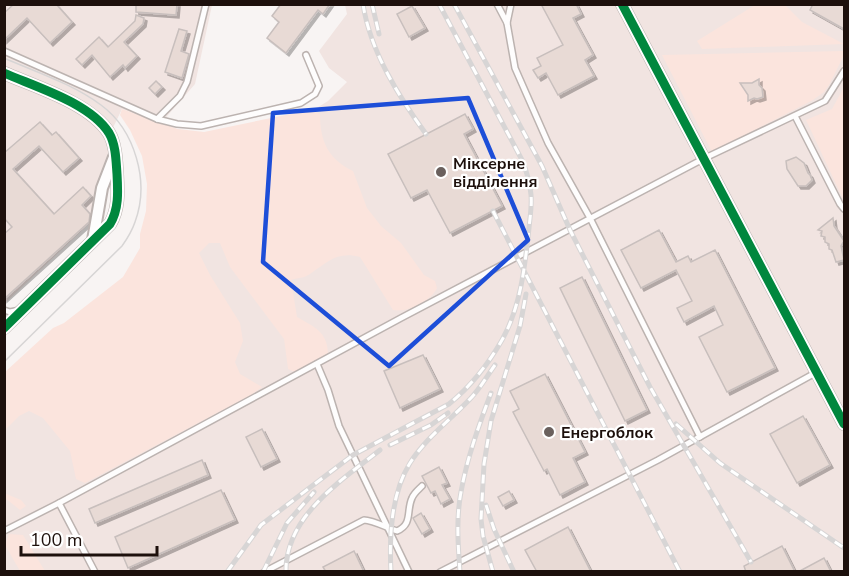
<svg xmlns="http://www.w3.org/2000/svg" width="849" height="576" font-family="'Nunito Sans',sans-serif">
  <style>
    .built { fill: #f1e4e1 }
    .green { fill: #fbe4dd }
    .building { fill: #e8dad5; stroke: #c8bfbd; stroke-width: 1.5; filter: url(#shadow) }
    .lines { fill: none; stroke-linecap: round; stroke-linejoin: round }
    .service-casing { stroke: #bcb3b0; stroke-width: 8 }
    .minor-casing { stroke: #bcb3b0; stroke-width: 14 }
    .service { stroke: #fefdfd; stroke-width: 5 }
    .minor { stroke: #fefdfd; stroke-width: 10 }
    .tram { stroke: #d7d5d5; stroke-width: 1.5 }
    .rail-casing { stroke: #d7d5d5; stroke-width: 5 }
    .rail { stroke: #fff; stroke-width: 3; stroke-dasharray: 9; stroke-linecap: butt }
    .cycleway-casing { stroke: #fff; stroke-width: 13 }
    .cycleway { stroke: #00873e; stroke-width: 9 }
    .marked { fill: none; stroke: #1d4ed8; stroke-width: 4.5; stroke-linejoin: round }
    .poi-dot { fill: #6a605d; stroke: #fff; stroke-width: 2 }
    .labels { text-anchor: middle; stroke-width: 4.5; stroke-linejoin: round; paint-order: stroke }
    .poi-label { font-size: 16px; font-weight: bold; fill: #1d100c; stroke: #fff; text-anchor: start }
  </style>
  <defs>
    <filter id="shadow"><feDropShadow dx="3" dy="3" stdDeviation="0" flood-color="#0004"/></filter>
  </defs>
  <rect width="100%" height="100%" fill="#f8f4f3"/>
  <g class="built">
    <path d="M5 5H212L195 84 161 123 122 109 108 138 112 155 93 220 5 303Z"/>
    <path d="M345 5H844V571L5 572V408L307 114 328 101 347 82 329 68 319 51 347 14Z"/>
  </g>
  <g class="green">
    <path d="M785 5 802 22 844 44 702 49 697 41 755 5Z"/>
    <path d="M844 51V55L829 85 824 92 813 100 712 152 662 55Z"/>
    <path d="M844 87V201L806 120 832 109Z"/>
    <path d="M122 109 178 129 204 132 310 110 320 114C320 141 328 159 353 171L367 208 381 226 401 243 424 275 435 281 437 288C431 301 408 313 393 310L360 257C337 251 328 262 310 274 305 278 297 278 291 280L297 317C314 327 327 331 328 353L295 372 288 369 284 339 230 267 220 243H209L199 253 210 275 240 323 243 341 235 362 240 374 262 387 251 395 85 483 76 479 70 451 43 418 29 411 19 416 5 430V372L53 328 64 323 123 277 140 248V234L146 211 147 184 142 156 130 130 120 115Z"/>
    <path d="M4 493 21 500 26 506 20 510 5 498Z"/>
    <path d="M9 534 23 535 45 571H20L5 545Z"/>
  </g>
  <g class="building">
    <path d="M14 4H56L72 22 50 43 27 18 4 40V13Z"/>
    <path d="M136 4H177L176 15 136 12Z"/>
    <path d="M281 4H330L323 14 318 10 286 53 267 38 279 22 272 16Z"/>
    <path d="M541 4H576L581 14 573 18 593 55 585 60 594 76 558 95 546 73 538 78 533 70 541 66 537 58 563 45Z"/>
    <path d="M813 4H844V29L810 10Z"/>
    <path d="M412 6 425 28 409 37 397 14Z"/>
    <path d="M136 15 144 18 143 24 124 42 137 56 125 68 123 65 110 77 92 55 82 65 76 59 99 37 108 47 135 21Z"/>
    <path d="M179 29 187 31 181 51 189 54 182 78 165 72Z"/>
    <path d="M759 79V85L762 88 763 97 757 99 754 98 748 101V95L740 83H752Z"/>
    <path d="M156 81 162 87 155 94 149 88Z"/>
    <path d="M465 114 473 129 464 134 502 206 450 233 427 190 411 198 388 154Z"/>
    <path d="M40 122 52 135 56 132 79 158 63 172 39 146 13 169 54 214 83 187 91 196 82 205 90 214 89 222 4 299V234L12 227 4 218V153Z"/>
    <path d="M796 157 804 163 808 173 810 175 812 180 806 186H798L787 169 786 161Z"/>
    <path d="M833 218 834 226 844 241 841 246 844 260 836 262 832 250 829 249V244L825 242V237L821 236 822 231 818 230Z"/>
    <path d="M659 230 676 262 688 256 691 262 715 250 775 368 727 392 699 337 723 325 714 306 684 322 677 308 692 301 676 270 641 288 621 250Z"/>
    <path d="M582 277 647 410 625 421 560 288Z"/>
    <path d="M423 355 440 389 400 408 384 371Z"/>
    <path d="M545 374 585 452 573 458 585 482 560 495 547 469 544 471 513 412 519 409 510 391Z"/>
    <path d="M803 416 830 465 797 483 770 434Z"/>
    <path d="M262 429 277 459 261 467 246 437Z"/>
    <path d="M202 460 208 475 95 523 89 509Z"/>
    <path d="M439 467 447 483 442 485 450 499 441 504 435 491 431 493 422 476Z"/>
    <path d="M221 490 235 520 128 568 115 537Z"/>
    <path d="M509 491 514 500 503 506 498 497Z"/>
    <path d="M421 513 430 529 422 534 413 518Z"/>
    <path d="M568 527 591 572H537L525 550Z"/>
    <path d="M782 546 795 572H746L744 566Z"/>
    <path d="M354 551 364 572H326L323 567Z"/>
    <path d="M824 558 831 572H798Z"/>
  </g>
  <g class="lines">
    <g class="service-casing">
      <g id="service">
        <path d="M497 4 507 23"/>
        <path d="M511 4 507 23 515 68 548 143 590 218 700 437"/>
        <path d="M4 51 157 119 177 124 201 126 301 103 315 94 319 86 306 55"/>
        <path d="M795 116 840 204 844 209"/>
        <path d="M157 119 180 96 187 82 206 4"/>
        <path d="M4 310 10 312 20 310"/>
        <path d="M317 364 328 390 339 426 409 572"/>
        <path d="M4 531 59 503"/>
        <path d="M95 572 59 503 401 318 705 158 825 101 844 71"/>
        <path d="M264 572 364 520C372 520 388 528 397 531 413 524 406 511 412 498 414 493 418 490 422 486"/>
        <path d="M440 572 658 460 817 372"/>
      </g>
    </g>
    <g class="minor-casing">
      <g id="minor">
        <path d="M622 4 844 424"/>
        <path d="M4 73C36 87 90 103 109 133 116 145 116 161 117 174 118 192 119 209 110 224L4 328"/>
        <path d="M93 240 102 188 114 157"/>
      </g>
    </g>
    <use href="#service" class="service"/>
    <use href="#minor" class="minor"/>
    <path class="tram" d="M4 58C36 72 73 84 101 105 135 130 150 182 135 222 132 231 127 239 122 246L4 362"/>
    <g class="rail-casing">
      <g id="rail">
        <path d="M363 4C370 51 399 97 426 134"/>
        <path d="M372 4 379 34"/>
        <path d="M454 4 542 166 570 230 650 387 751 562"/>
        <path d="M493 211 680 572"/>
        <path d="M676 424 720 463 844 548"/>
        <path d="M390 445 431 425 448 413"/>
        <path d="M486 505 494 529 514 572"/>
        <path d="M227 572 261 525 308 489 353 455 449 404C470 387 489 363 502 340 521 306 525 265 529 228 530 217 532 206 531 195 530 183 527 172 522 160L439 4"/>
        <path d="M263 572 287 523 314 492"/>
        <path d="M286 572C285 516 342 480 380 450"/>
        <path d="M391 572C389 536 391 494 410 463 425 439 451 419 470 399 480 389 487 376 495 365"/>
        <path d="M460 572C458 545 456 518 461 492 467 458 479 425 491 393"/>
        <path d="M493 572 483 536 481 519 484 464 491 421 520 326 526 294"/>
      </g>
    </g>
    <use href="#rail" class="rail"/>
    <g class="cycleway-casing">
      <g id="cycleway">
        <path d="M622 4 844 424"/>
        <path d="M4 73C36 87 90 103 109 133 116 145 116 161 117 174 118 192 119 209 110 224L4 328"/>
      </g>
    </g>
    <use href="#cycleway" class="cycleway"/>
  </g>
  <path class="marked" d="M468 98 528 240 389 366 263 262 273 113Z"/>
  <g class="poi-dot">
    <circle cx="441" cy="172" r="6"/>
    <circle cx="549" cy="432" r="6"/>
  </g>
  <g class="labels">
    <g class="poi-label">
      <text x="453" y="169">Міксерне<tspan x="453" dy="18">відділення</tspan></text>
      <text x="561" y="438">Енергоблок</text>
    </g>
  </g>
  <rect width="849" height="576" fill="none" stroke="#1d100c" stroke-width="12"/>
  <path d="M21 546v9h136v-9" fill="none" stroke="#1d100c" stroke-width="3"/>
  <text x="30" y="546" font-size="18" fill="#1d100c" stroke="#ffffff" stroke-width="4.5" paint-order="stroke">100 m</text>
</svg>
